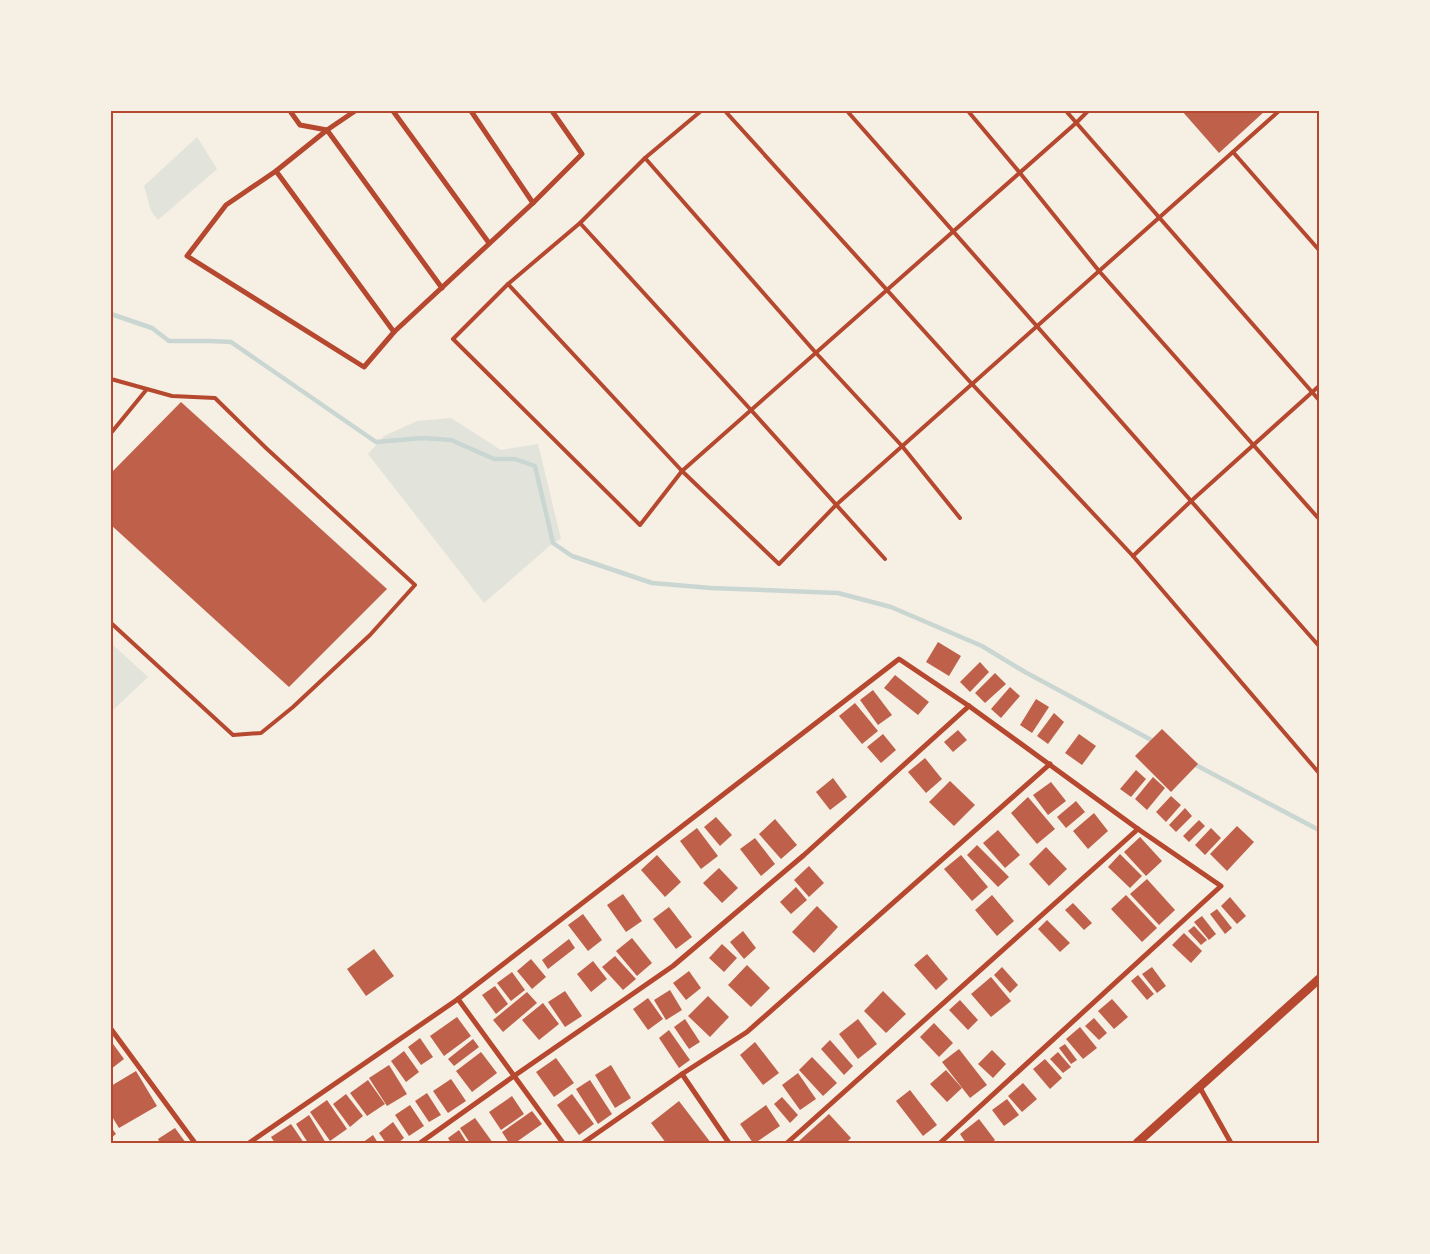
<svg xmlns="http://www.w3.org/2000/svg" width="1430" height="1254" font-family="'DejaVu Sans',sans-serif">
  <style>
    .green { fill: #e2e4dc }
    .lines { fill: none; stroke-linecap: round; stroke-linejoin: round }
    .stream { stroke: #c9d6d2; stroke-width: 4.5 }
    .building { fill: #bf614a }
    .service { stroke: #b5482f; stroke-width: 4 }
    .minor { stroke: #b5482f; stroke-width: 5 }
    .tertiary { stroke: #b5482f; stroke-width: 9 }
    .neatline { fill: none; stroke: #b5482f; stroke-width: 2 }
  </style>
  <rect width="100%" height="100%" fill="#f6efe4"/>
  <g class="green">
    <path d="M197 137 217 169 158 220 151 211 144 186Z"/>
    <path d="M451 418 501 450 538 444 561 539 553 543 484 603 368 454 384 436 417 421Z"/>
    <path d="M111 643 148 677 111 712Z"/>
  </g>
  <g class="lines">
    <g class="stream">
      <path d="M111 314 152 328 169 341H211L231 342 376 442 422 438 451 440 494 459H515L535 466 553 543 572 556 652 583 711 588 838 593 891 607 982 646 1025 672 1155 742"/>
      <path d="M1192 763 1319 830"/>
    </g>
  </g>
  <g class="building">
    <path d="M1182 111H1265L1219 153Z"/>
    <path d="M181 402 387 589 289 687 111 525V473Z"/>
    <path d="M938 642 961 656 949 676 926 662Z"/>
    <path d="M980 662 989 672 970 692 960 682Z"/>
    <path d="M995 673 1006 684 985 703 975 693Z"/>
    <path d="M895 675 929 702 918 715 884 688Z"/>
    <path d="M1010 687 1020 696 1001 718 991 709Z"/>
    <path d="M873 690 892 715 878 725 860 700Z"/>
    <path d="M1036 699 1049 707 1032 733 1020 725Z"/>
    <path d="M855 703 878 731 862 744 839 716Z"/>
    <path d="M1054 713 1064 722 1048 744 1037 736Z"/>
    <path d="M1162 729 1198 764 1171 792 1135 756Z"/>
    <path d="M958 730 967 740 953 752 944 742Z"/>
    <path d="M883 734 896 750 881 763 867 747Z"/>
    <path d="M1079 734 1096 746 1082 765 1065 753Z"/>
    <path d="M925 758 942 779 926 793 908 772Z"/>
    <path d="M1136 770 1146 779 1131 797 1120 789Z"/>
    <path d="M1153 777 1165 788 1147 810 1135 799Z"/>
    <path d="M833 778 847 797 830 810 816 792Z"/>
    <path d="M950 781 975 805 954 826 929 802Z"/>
    <path d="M1051 782 1066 801 1048 815 1033 795Z"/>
    <path d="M1171 796 1181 805 1166 822 1156 812Z"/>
    <path d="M1028 797 1055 829 1037 844 1011 813Z"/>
    <path d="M1076 801 1085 812 1066 828 1057 817Z"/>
    <path d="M1185 808 1192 816 1176 832 1169 825Z"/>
    <path d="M1094 813 1108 831 1088 849 1073 831Z"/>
    <path d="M716 817 732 835 720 846 704 827Z"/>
    <path d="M775 819 797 845 781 859 759 834Z"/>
    <path d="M1199 820 1205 826 1189 842 1183 836Z"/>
    <path d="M1237 826 1254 842 1227 871 1210 854Z"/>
    <path d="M697 828 718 856 701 869 680 841Z"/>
    <path d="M1211 828 1221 838 1205 855 1195 845Z"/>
    <path d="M998 830 1020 855 1005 868 983 843Z"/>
    <path d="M1140 837 1162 861 1146 876 1124 852Z"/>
    <path d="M755 838 775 864 761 876 740 849Z"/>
    <path d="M977 845 1009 877 998 887 967 855Z"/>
    <path d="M1046 847 1067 869 1049 886 1029 864Z"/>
    <path d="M1120 854 1142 876 1130 888 1108 867Z"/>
    <path d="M657 855 681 882 665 897 641 870Z"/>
    <path d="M961 855 988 887 972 901 944 869Z"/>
    <path d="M809 866 824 883 809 897 794 880Z"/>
    <path d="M719 868 738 888 722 903 703 883Z"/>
    <path d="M1147 879 1175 910 1159 925 1130 894Z"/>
    <path d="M796 887 807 900 791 914 780 902Z"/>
    <path d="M623 894 642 921 626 932 607 905Z"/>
    <path d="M992 895 1014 921 997 936 975 910Z"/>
    <path d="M1126 895 1157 928 1142 942 1111 909Z"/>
    <path d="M1230 897 1246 916 1237 924 1221 906Z"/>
    <path d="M1073 903 1092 923 1084 930 1065 910Z"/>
    <path d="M817 906 838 927 814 953 792 932Z"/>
    <path d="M669 907 692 937 676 949 653 919Z"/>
    <path d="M1217 909 1232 928 1225 934 1210 914Z"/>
    <path d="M583 914 602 940 588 951 568 925Z"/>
    <path d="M1202 916 1216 934 1209 940 1194 922Z"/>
    <path d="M1047 920 1070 943 1060 952 1038 929Z"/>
    <path d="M1194 926 1207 940 1201 945 1188 931Z"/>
    <path d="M743 931 756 948 744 959 730 942Z"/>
    <path d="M1184 933 1202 951 1191 963 1172 945Z"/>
    <path d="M632 938 652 963 637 976 616 951Z"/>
    <path d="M569 939 575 948 548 969 542 960Z"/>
    <path d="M722 944 737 958 724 972 709 958Z"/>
    <path d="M374 949 394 976 366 996 347 969Z"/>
    <path d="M927 954 948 979 936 990 914 965Z"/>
    <path d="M615 956 636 979 623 990 602 967Z"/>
    <path d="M531 959 546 977 532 989 517 971Z"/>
    <path d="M593 961 607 979 591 992 577 974Z"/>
    <path d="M747 965 770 988 751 1007 728 985Z"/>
    <path d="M1002 967 1018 985 1010 993 994 975Z"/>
    <path d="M1152 967 1166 986 1157 993 1142 974Z"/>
    <path d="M689 971 701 988 686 1000 673 983Z"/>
    <path d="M512 972 525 990 511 1001 497 983Z"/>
    <path d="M1138 975 1154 994 1147 1000 1131 981Z"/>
    <path d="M991 977 1011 1001 991 1017 971 994Z"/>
    <path d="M495 986 508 1004 496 1014 482 995Z"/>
    <path d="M670 990 682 1010 666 1020 654 1000Z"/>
    <path d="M565 991 582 1016 565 1027 548 1002Z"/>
    <path d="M883 991 906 1014 886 1033 864 1011Z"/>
    <path d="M527 992 537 1003 503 1032 493 1020Z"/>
    <path d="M708 996 729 1017 710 1037 688 1016Z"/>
    <path d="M648 998 663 1019 648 1030 633 1009Z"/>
    <path d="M1112 999 1128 1017 1114 1029 1098 1011Z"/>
    <path d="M960 1000 978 1020 968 1030 949 1010Z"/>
    <path d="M543 1003 559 1024 539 1040 522 1020Z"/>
    <path d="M457 1017 471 1036 444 1056 430 1036Z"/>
    <path d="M1094 1018 1107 1033 1099 1040 1085 1026Z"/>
    <path d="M685 1019 700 1042 689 1049 674 1027Z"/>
    <path d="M858 1019 877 1044 858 1059 839 1034Z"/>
    <path d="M934 1023 953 1043 939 1057 920 1037Z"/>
    <path d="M1080 1027 1097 1048 1083 1059 1066 1039Z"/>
    <path d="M669 1030 690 1060 679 1068 659 1038Z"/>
    <path d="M420 1038 433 1057 421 1065 408 1047Z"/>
    <path d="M473 1039 479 1047 454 1066 448 1059Z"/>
    <path d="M830 1040 853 1066 844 1075 821 1049Z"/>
    <path d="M111 1041 124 1059 111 1069Z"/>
    <path d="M755 1042 779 1073 763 1085 740 1055Z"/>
    <path d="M1065 1044 1077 1060 1071 1064 1059 1048Z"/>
    <path d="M959 1049 987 1085 970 1098 942 1062Z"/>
    <path d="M992 1050 1006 1064 993 1078 978 1064Z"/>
    <path d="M404 1051 419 1072 406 1082 391 1061Z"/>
    <path d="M481 1052 497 1073 472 1092 456 1071Z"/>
    <path d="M1058 1052 1071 1067 1063 1073 1050 1059Z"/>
    <path d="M812 1057 837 1083 823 1096 799 1070Z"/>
    <path d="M556 1058 574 1083 554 1097 536 1072Z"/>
    <path d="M1045 1059 1062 1078 1050 1089 1033 1069Z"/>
    <path d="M389 1065 407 1094 387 1106 369 1078Z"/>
    <path d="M611 1065 631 1098 615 1108 595 1075Z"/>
    <path d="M946 1070 962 1088 947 1102 930 1084Z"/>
    <path d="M136 1071 157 1106 119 1128 111 1115V1086Z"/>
    <path d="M798 1073 816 1099 800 1110 782 1085Z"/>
    <path d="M451 1079 466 1101 448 1113 433 1091Z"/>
    <path d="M368 1080 385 1104 367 1116 350 1093Z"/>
    <path d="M590 1080 612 1114 598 1124 576 1089Z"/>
    <path d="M1023 1083 1037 1099 1022 1112 1008 1096Z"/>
    <path d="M910 1090 937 1125 923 1136 896 1101Z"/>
    <path d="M427 1093 441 1115 429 1122 415 1101Z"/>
    <path d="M346 1094 363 1116 350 1127 333 1104Z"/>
    <path d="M572 1094 594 1124 579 1135 557 1105Z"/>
    <path d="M512 1096 524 1114 501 1130 489 1112Z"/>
    <path d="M782 1097 798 1115 790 1123 774 1104Z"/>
    <path d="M1007 1099 1019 1115 1004 1126 992 1110Z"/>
    <path d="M327 1100 347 1129 330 1141 310 1112Z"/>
    <path d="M679 1101 711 1143H666L651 1123Z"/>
    <path d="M410 1105 424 1126 409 1136 395 1115Z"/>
    <path d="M766 1105 780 1126 755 1143H753L740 1124Z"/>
    <path d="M532 1111 542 1124 515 1143H509L502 1132Z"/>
    <path d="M829 1114 851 1138 846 1143H801L799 1141Z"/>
    <path d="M309 1115 326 1143H308L296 1124Z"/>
    <path d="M475 1118 493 1143H470L460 1128Z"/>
    <path d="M979 1119 995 1140 991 1143H966L960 1134Z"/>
    <path d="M393 1122 404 1138 398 1143H386L379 1133Z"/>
    <path d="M291 1124 304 1143H275L271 1137Z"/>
    <path d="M111 1127 116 1134 111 1138Z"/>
    <path d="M175 1128 186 1143H160L158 1139Z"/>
    <path d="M459 1130 467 1143H451L448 1138Z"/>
    <path d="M373 1135 378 1143H362Z"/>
  </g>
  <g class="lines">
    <g class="service">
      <path d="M701 111 645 158 580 223 508 284 453 339 640 525 682 471 1076 123 1088 111"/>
      <path d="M725 111 972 384 1133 556 1319 773"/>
      <path d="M847 111 1319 646"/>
      <path d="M968 111 1020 173 1099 271 1319 519"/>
      <path d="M1066 111 1319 400"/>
      <path d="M1233 152 1319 250"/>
      <path d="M645 158 816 353 902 446 960 518"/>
      <path d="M580 223 751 410 885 559"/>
      <path d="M508 284 682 471 779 564 836 505 1279 111"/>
      <path d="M111 379 172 396 215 398 266 448 415 585 370 635 293 707 261 733 233 735 111 623"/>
      <path d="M111 433 147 389"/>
      <path d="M1133 556 1190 502 1319 386"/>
    </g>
    <g class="minor">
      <path d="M290 111 300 125 327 130 442 288"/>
      <path d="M355 111 327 130 276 171 226 205 187 256 364 367 394 332 533 203 582 154 552 111"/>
      <path d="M393 111 489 243"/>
      <path d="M471 111 533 203"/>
      <path d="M276 171 394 332"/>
      <path d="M458 999 563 1143"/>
      <path d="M111 1029 195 1143"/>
      <path d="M682 1074 729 1143"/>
      <path d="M1199 1086 1231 1143"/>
      <path d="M249 1143 458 999 899 659 969 706 1138 829 1221 886 940 1143"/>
      <path d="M420 1143 514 1076 673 966 804 855 969 706"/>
      <path d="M583 1143 682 1074 747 1032 1050 764"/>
      <path d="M787 1143 1138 829"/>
    </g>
    <path class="tertiary" d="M1137 1143 1319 979"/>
  </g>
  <rect width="1430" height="1254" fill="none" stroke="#f6efe4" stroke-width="225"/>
  <rect x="112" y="112" width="1206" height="1030" class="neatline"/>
</svg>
